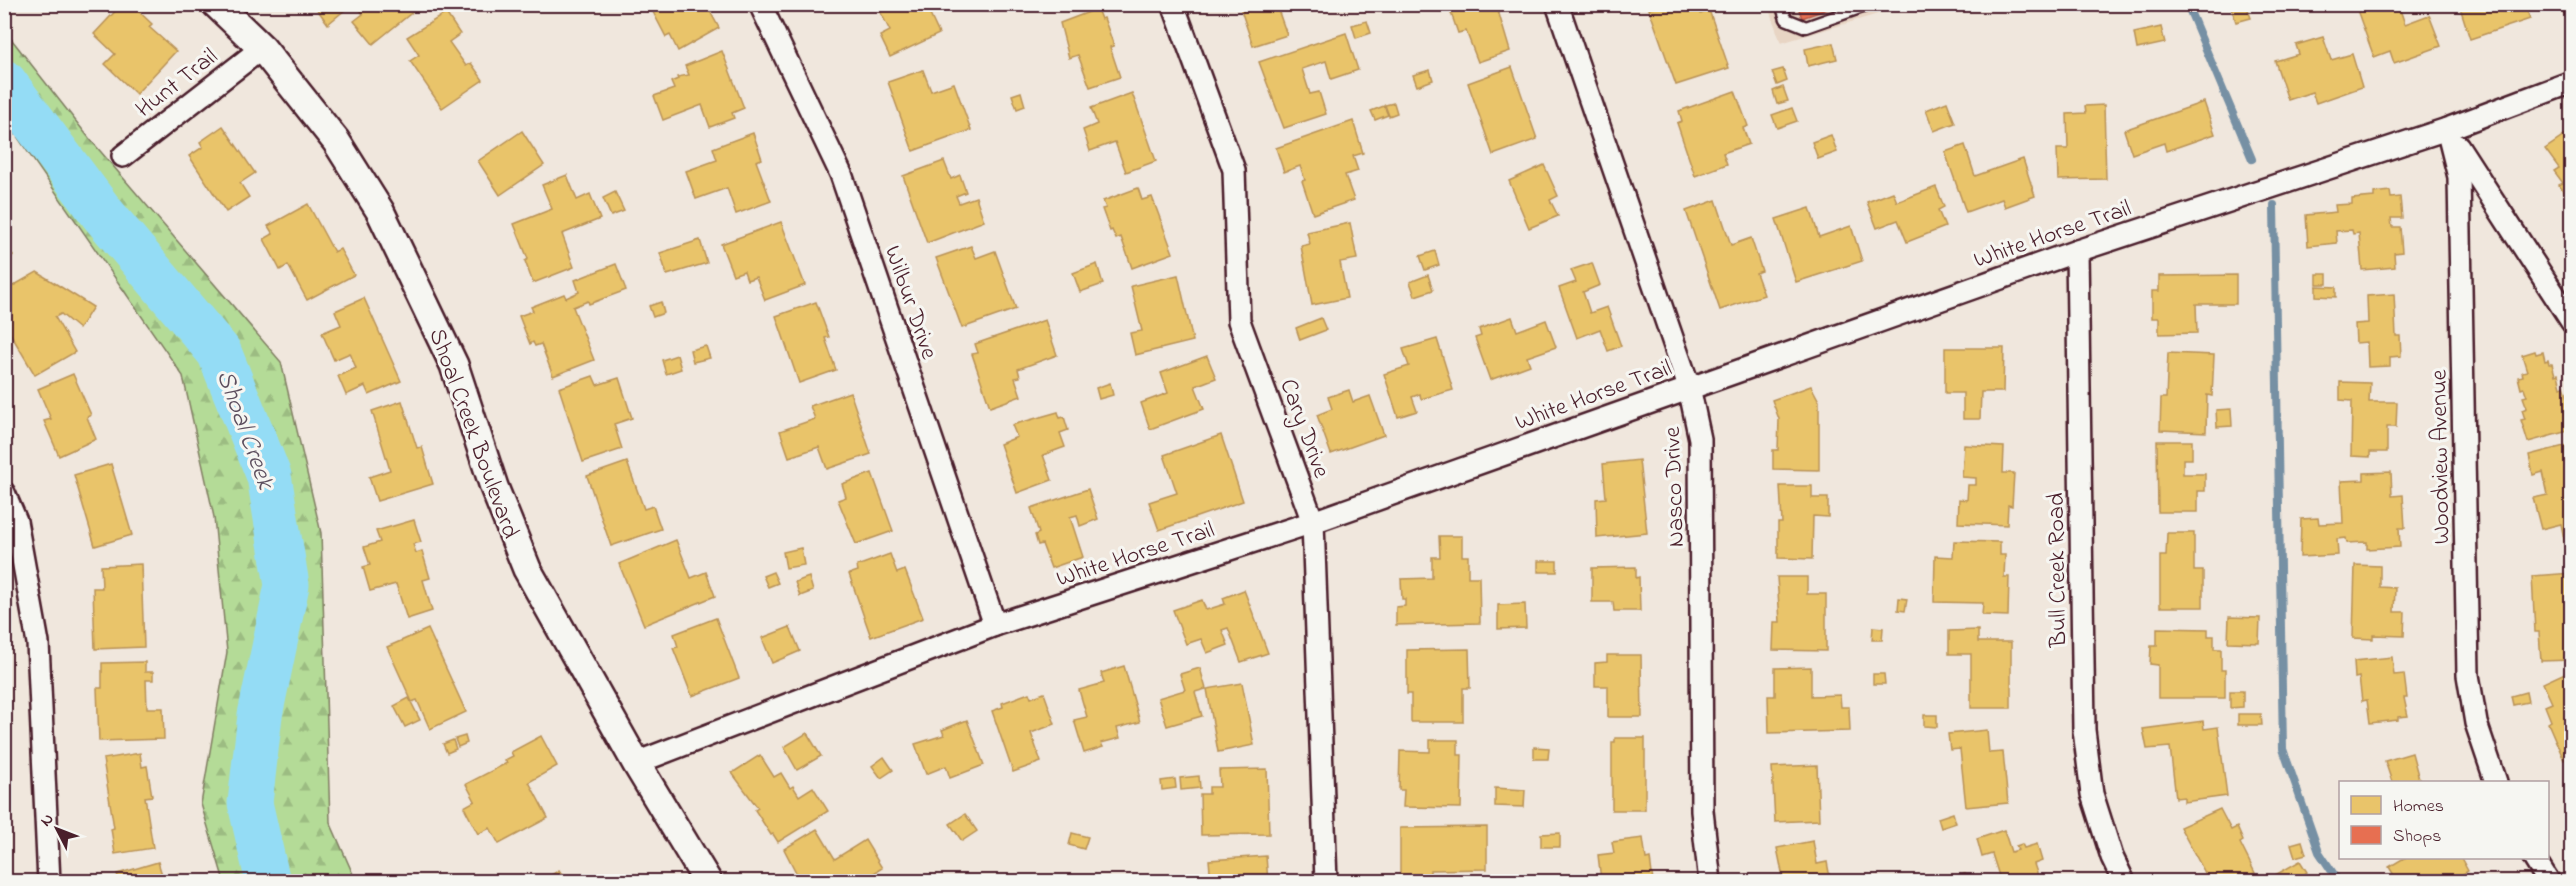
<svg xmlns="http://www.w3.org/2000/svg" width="2576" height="886" font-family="'Indie Flower',sans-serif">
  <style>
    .built { fill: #e8d5c4 }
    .forest { fill: url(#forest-firs); stroke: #7f7d61; stroke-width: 1.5 }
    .homes { fill: #e9c46a; stroke: #b99257; stroke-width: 1.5 }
    .shops { fill: #e76f51; stroke: #b85746; stroke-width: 1.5 }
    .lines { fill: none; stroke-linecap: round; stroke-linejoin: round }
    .stream { stroke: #7690a4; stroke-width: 8 }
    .river { stroke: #94dcf5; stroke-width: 45 }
    .service-casing { stroke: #4a1f2b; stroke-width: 15 }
    .minor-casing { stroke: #4a1f2b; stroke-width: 26 }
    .tertiary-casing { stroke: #4a1f2b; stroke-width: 32 }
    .service { stroke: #f6f6f2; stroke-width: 10 }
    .minor { stroke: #f6f6f2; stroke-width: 21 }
    .tertiary { stroke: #f6f6f2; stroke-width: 27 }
    .labels { text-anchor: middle; stroke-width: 6; stroke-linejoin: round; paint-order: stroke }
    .street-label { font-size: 24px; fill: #4a1f2b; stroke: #f6f6f2 }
    .water-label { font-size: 26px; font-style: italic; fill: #5c4e5e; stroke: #f6f6f2 }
  </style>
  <defs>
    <pattern id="forest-firs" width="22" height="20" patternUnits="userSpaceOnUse" patternTransform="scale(1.5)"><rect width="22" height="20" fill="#b4db97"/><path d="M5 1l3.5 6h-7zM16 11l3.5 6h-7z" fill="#9cbc82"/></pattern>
  </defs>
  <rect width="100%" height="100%" fill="#f0e7dd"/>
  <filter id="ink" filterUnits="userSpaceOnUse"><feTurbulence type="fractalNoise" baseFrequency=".0167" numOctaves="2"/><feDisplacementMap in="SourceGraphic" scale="12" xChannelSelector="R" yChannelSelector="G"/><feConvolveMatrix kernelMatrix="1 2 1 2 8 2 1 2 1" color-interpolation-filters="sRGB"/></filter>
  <g filter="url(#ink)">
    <path class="built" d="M1767 4 1908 5 1781 43Z"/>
    <path class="forest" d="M5 31 89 138 281 362 321 533 330 822 356 881H224L201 804 227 652 214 517 183 376 5 119Z"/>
    <g class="homes">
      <path d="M122 4H131L152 24 149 27 176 51 136 94 105 64 115 54 94 34Z"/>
      <path d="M313 4H352L328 24Z"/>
      <path d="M356 4H419L420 6 373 44 354 21 363 14Z"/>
      <path d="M662 4H706L719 28 678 51 670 35 666 37 652 10Z"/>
      <path d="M875 4H925L939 34 890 57 880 36 890 31 877 5Z"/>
      <path d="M1239 4H1276L1287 35 1253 46Z"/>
      <path d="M1496 4 1510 51 1478 62 1466 31 1458 33 1449 7 1455 4Z"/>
      <path d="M1697 4 1701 14 1709 10 1729 68 1676 85 1649 9 1663 4Z"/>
      <path d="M2230 4H2246L2251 18 2236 22Z"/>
      <path d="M2371 4H2398L2405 24 2429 15 2441 46 2394 63 2390 51 2374 57 2357 10Z"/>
      <path d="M2459 4H2525L2530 19 2470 39Z"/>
      <path d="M2561 4H2572V10L2564 13Z"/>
      <path d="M1097 9 1101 19 1104 18 1114 46 1110 47 1120 77 1090 87 1078 55 1069 58 1060 23Z"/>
      <path d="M446 13 460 34 449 42 466 66 471 63 483 80 442 108 410 61 419 55 407 37Z"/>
      <path d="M1367 21 1371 33 1356 38 1352 25Z"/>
      <path d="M2161 27 2165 43 2137 49 2134 33Z"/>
      <path d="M1346 33 1358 70 1331 79 1326 61 1302 69 1310 94 1319 92 1326 114 1284 128 1259 62Z"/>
      <path d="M2323 37 2331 60 2352 54 2362 87 2316 103 2312 92 2288 100 2275 61 2299 54 2296 45Z"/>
      <path d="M1833 43 1837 59 1808 66 1805 49Z"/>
      <path d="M722 51 744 108 732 113 734 118 710 127 702 105 663 120 654 96 674 89 671 82 678 79 677 77 689 75 685 66Z"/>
      <path d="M1512 67 1537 139 1493 155 1468 83Z"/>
      <path d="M1783 69 1787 81 1777 85 1772 72Z"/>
      <path d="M923 70 931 91 954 83 971 130 913 151 888 82Z"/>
      <path d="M1430 70 1433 80 1417 86 1413 75Z"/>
      <path d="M1783 87 1788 101 1777 104 1773 91Z"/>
      <path d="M1735 91 1748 126 1743 128 1749 144 1723 153 1727 164 1695 176 1677 123 1682 121 1679 111Z"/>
      <path d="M1021 92 1025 106 1017 109 1012 95Z"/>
      <path d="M1132 93 1156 161 1126 172 1115 142 1090 151 1083 130 1097 124 1091 108Z"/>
      <path d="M1947 102 1955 123 1934 131 1926 110Z"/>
      <path d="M2204 102 2215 134 2166 151 2164 143 2132 154 2124 130Z"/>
      <path d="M1394 103 1397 113 1389 116 1385 105Z"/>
      <path d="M2104 105 2106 179 2058 180 2057 149H2068L2067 114 2086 113 2085 106Z"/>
      <path d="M1384 106 1388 115 1375 120 1371 111Z"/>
      <path d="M1792 108 1797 121 1777 128 1772 115Z"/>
      <path d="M1353 121 1363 153 1353 156 1358 171 1345 175 1354 200 1313 214 1302 181 1305 180 1300 166 1284 172 1276 148Z"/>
      <path d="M223 126 255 173 240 183 249 197 226 212 189 156 203 147 200 142Z"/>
      <path d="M522 131 544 165 500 195 478 161Z"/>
      <path d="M2570 132 2572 134V203L2559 185 2563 183 2554 171 2559 168 2545 149Z"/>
      <path d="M753 133 762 159 756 161 771 201 736 214 727 188 696 199 686 171 717 160 713 148Z"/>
      <path d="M1831 135 1837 152 1818 159 1812 142Z"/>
      <path d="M1965 145 1975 176 2023 159 2035 196 2005 207 2002 199 1966 212 1945 152Z"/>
      <path d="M944 161 951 179 960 175 966 192 956 196 959 203 976 197 984 221 927 243 903 176Z"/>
      <path d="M1544 165 1558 196 1550 200 1558 216 1529 228 1509 181Z"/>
      <path d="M567 175 577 200 590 194 600 219 562 234 574 267 533 283 525 261 528 259 514 224 552 209 542 185Z"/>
      <path d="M1936 187 1944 207 1938 210 1945 227 1907 242 1898 220 1877 228 1867 202 1893 192 1897 202Z"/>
      <path d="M1138 188 1142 200 1152 197 1173 253 1132 268 1121 237 1116 239 1112 230 1110 231 1102 209 1106 208 1103 201Z"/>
      <path d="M2390 191 2391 198 2400 197 2402 218H2391L2392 227H2400L2402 252 2394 253 2395 267 2362 270 2359 233 2353 234 2352 230 2336 231 2337 243 2308 246 2306 215 2336 212 2335 205 2352 204V199L2374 197V193Z"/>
      <path d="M615 192 624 211 611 216 603 198Z"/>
      <path d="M1716 200 1731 245 1751 238 1762 271 1756 273 1764 295 1720 310 1686 211Z"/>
      <path d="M308 204 334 252 340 249 354 275 307 300 288 265 280 270 264 239 273 234 268 226Z"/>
      <path d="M1810 208 1819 237 1851 226 1862 261 1796 282 1776 219Z"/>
      <path d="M781 222 805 285 765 300 756 277 747 280 744 271 733 275 721 244Z"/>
      <path d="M1350 223 1357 259 1340 262 1347 298 1312 305 1301 246 1310 244 1307 232Z"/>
      <path d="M700 240 707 263 667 275 660 253Z"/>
      <path d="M971 246 976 258 995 251 1016 309 962 328 936 258Z"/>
      <path d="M4 247 13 255 4 264Z"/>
      <path d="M1435 251 1439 265 1425 270 1420 256Z"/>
      <path d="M1592 263 1600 285 1583 292 1590 313 1607 307 1621 346 1608 351 1600 329 1577 338 1559 288 1576 282 1571 270Z"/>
      <path d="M616 264 626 290 589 304 588 301 573 307 594 360 553 376 541 344 535 346 533 342 530 344 519 316 533 311 531 307 564 294 566 298 579 292 575 280Z"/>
      <path d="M1097 264 1103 284 1080 292 1073 273Z"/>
      <path d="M37 272 93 307 79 329 61 314 55 317 75 352 35 375 4 323V319L9 316 4 309V291Z"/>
      <rect x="2317" y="274" width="10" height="10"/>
      <path d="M1178 275 1193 341 1135 355 1130 333 1142 331 1131 286Z"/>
      <path d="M1428 275 1433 290 1415 296 1410 282Z"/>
      <path d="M2236 275V304H2196L2197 333 2159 334V318H2152V291H2159V276Z"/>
      <path d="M2316 286 2336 287V297L2316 296Z"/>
      <path d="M2394 294 2396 336H2400L2401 356 2390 357V366L2368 367 2367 342 2356 343 2355 324 2368 323 2367 296Z"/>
      <path d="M364 298 401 381 369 395 365 386 346 395 338 376 356 368 350 353 334 360 322 333 341 325 335 311Z"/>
      <path d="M661 302 664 313 653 317 649 306Z"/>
      <path d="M816 302 829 337 825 338 836 370 799 383 776 316Z"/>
      <path d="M1512 317 1517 331 1546 320 1556 347 1527 357 1530 365 1490 380 1475 338 1481 336 1479 329Z"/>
      <path d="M1321 318 1326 330 1300 340 1296 328Z"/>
      <path d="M1045 320 1057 355 1018 369 1020 377 1015 378 1021 396 990 407 972 354 978 353 975 344Z"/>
      <path d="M1437 339 1453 390 1421 399 1420 394 1412 397 1417 411 1398 417 1384 374 1409 366 1403 349Z"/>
      <path d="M706 346 710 358 693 362 690 350Z"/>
      <path d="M1945 348H2004L2003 392H1981L1980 419H1963V393H1945Z"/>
      <path d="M2535 351 2536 354 2543 352 2545 361 2548 360 2549 364H2552L2555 375 2558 374 2561 387 2564 386 2570 404 2572 403V430L2528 442 2521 420 2525 419 2522 410 2527 408 2523 397 2527 396 2524 388 2521 389 2518 377 2523 376 2522 372 2527 371 2522 355Z"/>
      <path d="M2168 353 2214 355 2212 396 2207 395 2206 432 2160 430 2161 398H2166Z"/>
      <path d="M677 355 681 369 666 374 662 360Z"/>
      <path d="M1207 356 1216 378 1195 386 1204 409 1150 429 1141 403 1168 393 1161 373Z"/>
      <path d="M73 374 91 415 87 417 96 439 59 456 44 421 51 419 38 389Z"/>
      <path d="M593 376 597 385 619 378 632 418 614 424 622 449 583 462 559 388Z"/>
      <path d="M2340 382 2370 383 2369 402H2397L2396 427H2387V452H2370V457L2351 456 2352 401 2340 400Z"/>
      <path d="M1110 383 1113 395 1099 399 1096 388Z"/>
      <path d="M1811 386 1819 401V470L1773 469V450H1778L1779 419 1772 400Z"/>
      <path d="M1349 390 1353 402 1370 396 1384 435 1331 454 1317 415 1332 409 1328 397Z"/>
      <path d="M850 392 871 454 827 469 819 447 789 457 780 431 815 419 810 406Z"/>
      <path d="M402 401 417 448 422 447 433 484 377 501 369 477 390 470 372 411Z"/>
      <path d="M2231 409 2232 426 2217 427 2216 410Z"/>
      <path d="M1058 412 1060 418 1064 417 1068 430 1060 433 1065 447 1043 455 1052 480 1017 493 1000 444 1017 437 1012 425Z"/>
      <path d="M1221 435 1243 501 1159 530 1149 502 1177 493 1164 455Z"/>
      <path d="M2157 441H2192V459H2183V474H2205V491H2198V512H2158Z"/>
      <path d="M2572 444V548L2566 549 2561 524 2541 529 2533 498 2548 495 2543 472 2533 475 2529 455Z"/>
      <path d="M1964 445 2004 447 2003 473H2014L2012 506 2008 505 2007 525 1958 523 1959 499 1967 500 1968 485H1976V478L1962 477Z"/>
      <path d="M1639 460 1647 533 1597 538 1596 499 1606 498 1603 464Z"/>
      <path d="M627 462 644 509 653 506 661 529 611 546 587 476Z"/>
      <path d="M111 464 132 535 95 546 74 475Z"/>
      <path d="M2391 472 2392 496 2403 495 2405 528H2399L2400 547 2367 549V542L2347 543 2346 538 2337 539 2338 555 2300 557 2301 519 2318 518 2319 524 2343 523 2341 481 2364 480V473Z"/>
      <path d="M872 473 893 531 856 544 838 500 846 497 842 484Z"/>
      <path d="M1780 486H1812V498H1828V517L1813 516 1812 559 1778 558V523H1782Z"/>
      <path d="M1088 489 1098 519 1080 526 1077 515 1070 517 1083 557 1051 568 1042 544 1038 545 1035 535 1039 533 1031 508Z"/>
      <path d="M414 520 421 542 413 544 416 553 422 551 430 578 423 580 432 611 407 619 396 584 370 591 363 567 370 565 364 547 380 542 376 531Z"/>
      <path d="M2167 533H2194V571H2203V607H2160V556H2166Z"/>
      <path d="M1439 536H1462V556H1468V577H1479L1480 623 1396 625V607L1405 606V599H1402L1401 579 1432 578V557H1440Z"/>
      <path d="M676 540 691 578 706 572 715 596 644 625 619 564Z"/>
      <path d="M1954 541 2000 542V555H2005L2004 577H2009L2008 616 1982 615 1983 603 1934 602 1935 556 1953 557Z"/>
      <path d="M801 548 804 565 786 568 783 552Z"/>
      <path d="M890 554 897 573 905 570 923 618 871 637 849 574 858 571 857 566Z"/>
      <rect x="1538" y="561" width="19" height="11"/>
      <path d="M141 564 144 647 95 649 93 588H102L101 566Z"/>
      <path d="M2355 565 2380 566V587L2395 588 2394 612H2405L2404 636 2373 635V639L2353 638Z"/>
      <path d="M1636 567V578L1639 577 1640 611H1614L1613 602H1592V568Z"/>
      <path d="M773 572 778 583 768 587 763 576Z"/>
      <path d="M2572 573V660L2541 661 2539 632H2535L2532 576Z"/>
      <path d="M809 577 813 591 800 596 795 582Z"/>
      <path d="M1777 577H1807V594H1826V651L1773 650 1774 622H1780Z"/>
      <path d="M1244 590 1268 653 1241 662 1228 628 1222 630 1228 645 1207 653 1201 639 1186 644 1173 610 1202 600 1206 610 1225 604 1223 598Z"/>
      <path d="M1899 598 1907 599 1905 611 1898 610Z"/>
      <path d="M1525 604 1526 628 1498 629V605Z"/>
      <path d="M2229 617 2260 618 2259 643 2228 642Z"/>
      <path d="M716 618 739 678 692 696 673 648 678 647 674 634Z"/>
      <path d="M790 627 800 651 772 663 762 638Z"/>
      <path d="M1873 627 1883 628 1882 640H1872Z"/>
      <path d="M2157 628 2208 629V636H2214V649H2221V670H2225V698H2158V665L2150 664 2151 646H2157Z"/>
      <path d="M428 629 466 712 430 729 417 700 412 702 387 647Z"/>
      <path d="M1978 630V642H2011V708H1971V654H1949V631Z"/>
      <path d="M1469 649 1470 688H1463V722H1411V694H1407V650Z"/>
      <path d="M1607 655H1641L1642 717H1608V686H1595V663L1607 662Z"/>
      <path d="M2392 657 2394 675 2404 674 2407 698H2404L2408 716 2398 717V720L2370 723 2367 700 2362 701 2359 677 2355 678 2354 661Z"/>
      <path d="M145 662V672H153V680H146L147 708H163L164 739 99 741 97 688H102V663Z"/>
      <path d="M1124 666 1140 722 1117 728 1120 738 1101 743 1103 747 1084 753 1074 720 1087 717 1079 690 1104 683 1101 673Z"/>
      <path d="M1811 667V696L1840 695 1841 707H1849L1850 731 1769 733 1768 696H1775V668Z"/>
      <path d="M1200 668 1206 689 1195 692 1202 716 1167 726 1158 698 1185 690 1180 674Z"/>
      <path d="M2567 672 2572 682V757L2564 760 2548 723 2551 721 2545 706 2552 703 2543 683Z"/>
      <path d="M1873 674H1884L1885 684H1873Z"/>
      <path d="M1242 683 1254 745 1218 752 1207 689Z"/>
      <path d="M2230 691H2243V707L2230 708Z"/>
      <path d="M2526 692 2528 702 2513 705 2511 696Z"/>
      <path d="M1029 693 1031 698 1044 693 1055 724 1031 733 1041 762 1013 772 992 711 1003 707 1002 703Z"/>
      <path d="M409 698 420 720 405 727 394 706Z"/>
      <path d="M2238 714H2261L2262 725H2238Z"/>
      <path d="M1924 715H1937V727L1924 726Z"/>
      <path d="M967 720 984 765 950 778 946 766 926 774 915 744 944 735 942 730Z"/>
      <path d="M2203 721 2204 729 2218 727 2227 796 2184 802V797L2176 798 2170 747 2147 749 2143 729Z"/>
      <path d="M1987 730 1989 753 2003 752 2008 803 1966 807 1960 749 1950 750 1948 734Z"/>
      <path d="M807 733 821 756 797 770 784 747Z"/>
      <path d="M465 736 467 743 458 747 455 739Z"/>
      <path d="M541 736 557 766 529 782 548 818 499 844 490 828 478 834 464 807 475 801 466 784 507 763 505 760 513 756 511 752Z"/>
      <path d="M1615 738H1645V810H1612V742H1615Z"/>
      <path d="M453 740 456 749 447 753 443 744Z"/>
      <path d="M1430 740H1458V755H1462L1461 808 1403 807 1404 790H1399L1400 751 1430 752Z"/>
      <path d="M1534 747 1549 748 1548 759H1534Z"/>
      <path d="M140 753 142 767 147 766 152 796 145 797 153 848 115 854 111 829 114 828 103 759Z"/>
      <path d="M2412 753 2419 779 2415 780V782H2392L2385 761Z"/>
      <path d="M760 755 774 777 781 773 790 788 793 786 799 796 813 787 828 811 778 842 773 834 771 835 755 810 758 808 732 773Z"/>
      <path d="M884 757 893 770 881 778 872 766Z"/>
      <path d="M1817 765 1819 820 1775 822 1772 767Z"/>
      <path d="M1267 769 1269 834 1201 835 1200 794H1209V787H1220L1219 770Z"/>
      <path d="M1199 776 1200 788 1181 790 1180 778Z"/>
      <path d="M1175 779 1176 788 1162 790 1161 781Z"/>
      <path d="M1495 788 1525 790 1524 807 1495 806Z"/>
      <path d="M2220 809 2231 830 2237 827 2243 841 2240 843 2255 873 2238 882H2210L2180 827Z"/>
      <path d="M1953 813 1956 823 1941 828 1938 818Z"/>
      <path d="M965 814 977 831 962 841 950 824Z"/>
      <path d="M1487 827V869L1430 870V882H1400V828Z"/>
      <path d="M817 829 835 859 865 840 882 868 860 882H801L784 849Z"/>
      <path d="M2004 830 2011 852 2018 850 2016 846 2022 844 2024 848 2037 844 2042 861 2034 864 2040 882H2001L1992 854 1982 857 1977 839Z"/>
      <path d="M1072 833 1088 837 1084 849 1069 845Z"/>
      <path d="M1560 833V847H1541V834Z"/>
      <path d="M1643 838 1646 859 1650 858 1653 882H1621L1620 877 1601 880 1598 855 1614 853 1612 842Z"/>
      <path d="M1813 841 1817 864 1827 862 1830 878 1819 880 1820 882H1784L1777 848Z"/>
      <path d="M2302 841 2306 854 2295 857 2291 844Z"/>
      <path d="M1266 856 1268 882H1211L1209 860Z"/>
      <path d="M2404 858H2461L2468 871 2450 882H2398L2389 867Z"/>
      <path d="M2300 861 2307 872 2296 881 2273 882 2270 878Z"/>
      <path d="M158 862 163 878 179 873 181 882H120L117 874Z"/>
      <path d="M559 870 567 882H541Z"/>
      <path d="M1965 874 1967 882H1952L1951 878Z"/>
      <path d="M1094 876 1095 882H1082L1081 877Z"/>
    </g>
    <path class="shops" d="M1797 4H1842L1802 18Z"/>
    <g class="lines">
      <g class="stream">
        <path d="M2187 4 2252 159"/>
        <path d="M2274 205 2283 749 2319 852 2339 882"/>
      </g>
      <path class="river" d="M4 82 102 213 219 352 269 476 287 585 260 715 250 803 268 882"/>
      <g class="service-casing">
        <path id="service" d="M1781 4 1786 19 1806 27 1871 4"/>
      </g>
      <g class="minor-casing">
        <g id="minor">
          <path d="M760 4 841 174 995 625"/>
          <path d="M1173 4 1234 170 1239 321 1313 522 1326 882"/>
          <path d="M1557 4 1689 387 1700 439 1702 811 1710 882"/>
          <path d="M2447 129 2459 177 2468 675 2476 723 2496 782"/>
          <path d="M2458 146 2572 322"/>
          <path d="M123 156 262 48"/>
          <path d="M2077 251 2084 730 2092 794 2112 857 2124 882"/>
          <path d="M4 493 16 521 38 643 49 882"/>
          <path d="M636 763 995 625 1313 522 2077 251 2447 129 2572 82"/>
          <path d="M2534 858 2549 882"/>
        </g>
      </g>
      <g class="tertiary-casing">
        <path id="tertiary" d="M216 4 262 48 336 141 380 211 454 365 494 487 527 569 636 763 708 882"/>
      </g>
      <use href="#service" class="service"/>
      <use href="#minor" class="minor"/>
      <use href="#tertiary" class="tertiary"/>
    </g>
  </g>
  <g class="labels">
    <g class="street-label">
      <text transform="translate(176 82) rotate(-38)" y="8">Hunt Trail</text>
      <text transform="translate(2052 233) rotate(-19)" y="8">White Horse Trail</text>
      <text transform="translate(912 302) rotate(71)" y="8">Wilbur Drive</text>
      <text transform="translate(1593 394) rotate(-20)" y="8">White Horse Trail</text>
      <text transform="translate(1306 428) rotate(70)" y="8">Cary Drive</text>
      <text transform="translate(475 433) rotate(70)" y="8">Shoal Creek Boulevard</text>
      <text transform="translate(2439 457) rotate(-91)" y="8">Woodview Avenue</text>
      <text transform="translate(1673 487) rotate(-92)" y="8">Nasco Drive</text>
      <text transform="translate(1135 553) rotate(-18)" y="8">White Horse Trail</text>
      <text transform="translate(2056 570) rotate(-91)" y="8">Bull Creek Road</text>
    </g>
    <g class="water-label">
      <text transform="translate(247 429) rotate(70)" y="9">Shoal Creek</text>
    </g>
  </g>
  <rect width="2576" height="886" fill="none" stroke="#f6f6f2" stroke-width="24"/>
  <rect x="12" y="12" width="2552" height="862" fill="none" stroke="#4a1f2b" stroke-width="2" filter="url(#ink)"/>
  <rect x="2339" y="781" width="210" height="78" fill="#f6f6f2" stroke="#b1a0a2" stroke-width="1.5"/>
  <rect x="2351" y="796" width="30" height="18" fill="#e9c46a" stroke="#b1a0a2" stroke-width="1.5"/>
  <text x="2393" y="811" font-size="18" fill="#4a1f2b">Homes</text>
  <rect x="2351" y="826" width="30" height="18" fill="#e76f51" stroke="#b1a0a2" stroke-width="1.5"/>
  <text x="2393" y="841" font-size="18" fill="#4a1f2b">Shops</text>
  <g transform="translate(57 829) rotate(312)" stroke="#f6f6f2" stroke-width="4.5" paint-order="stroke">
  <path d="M0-4.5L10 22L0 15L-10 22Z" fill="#4a1f2b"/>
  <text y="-9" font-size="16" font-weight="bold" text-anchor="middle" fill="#4a1f2b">N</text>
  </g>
</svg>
